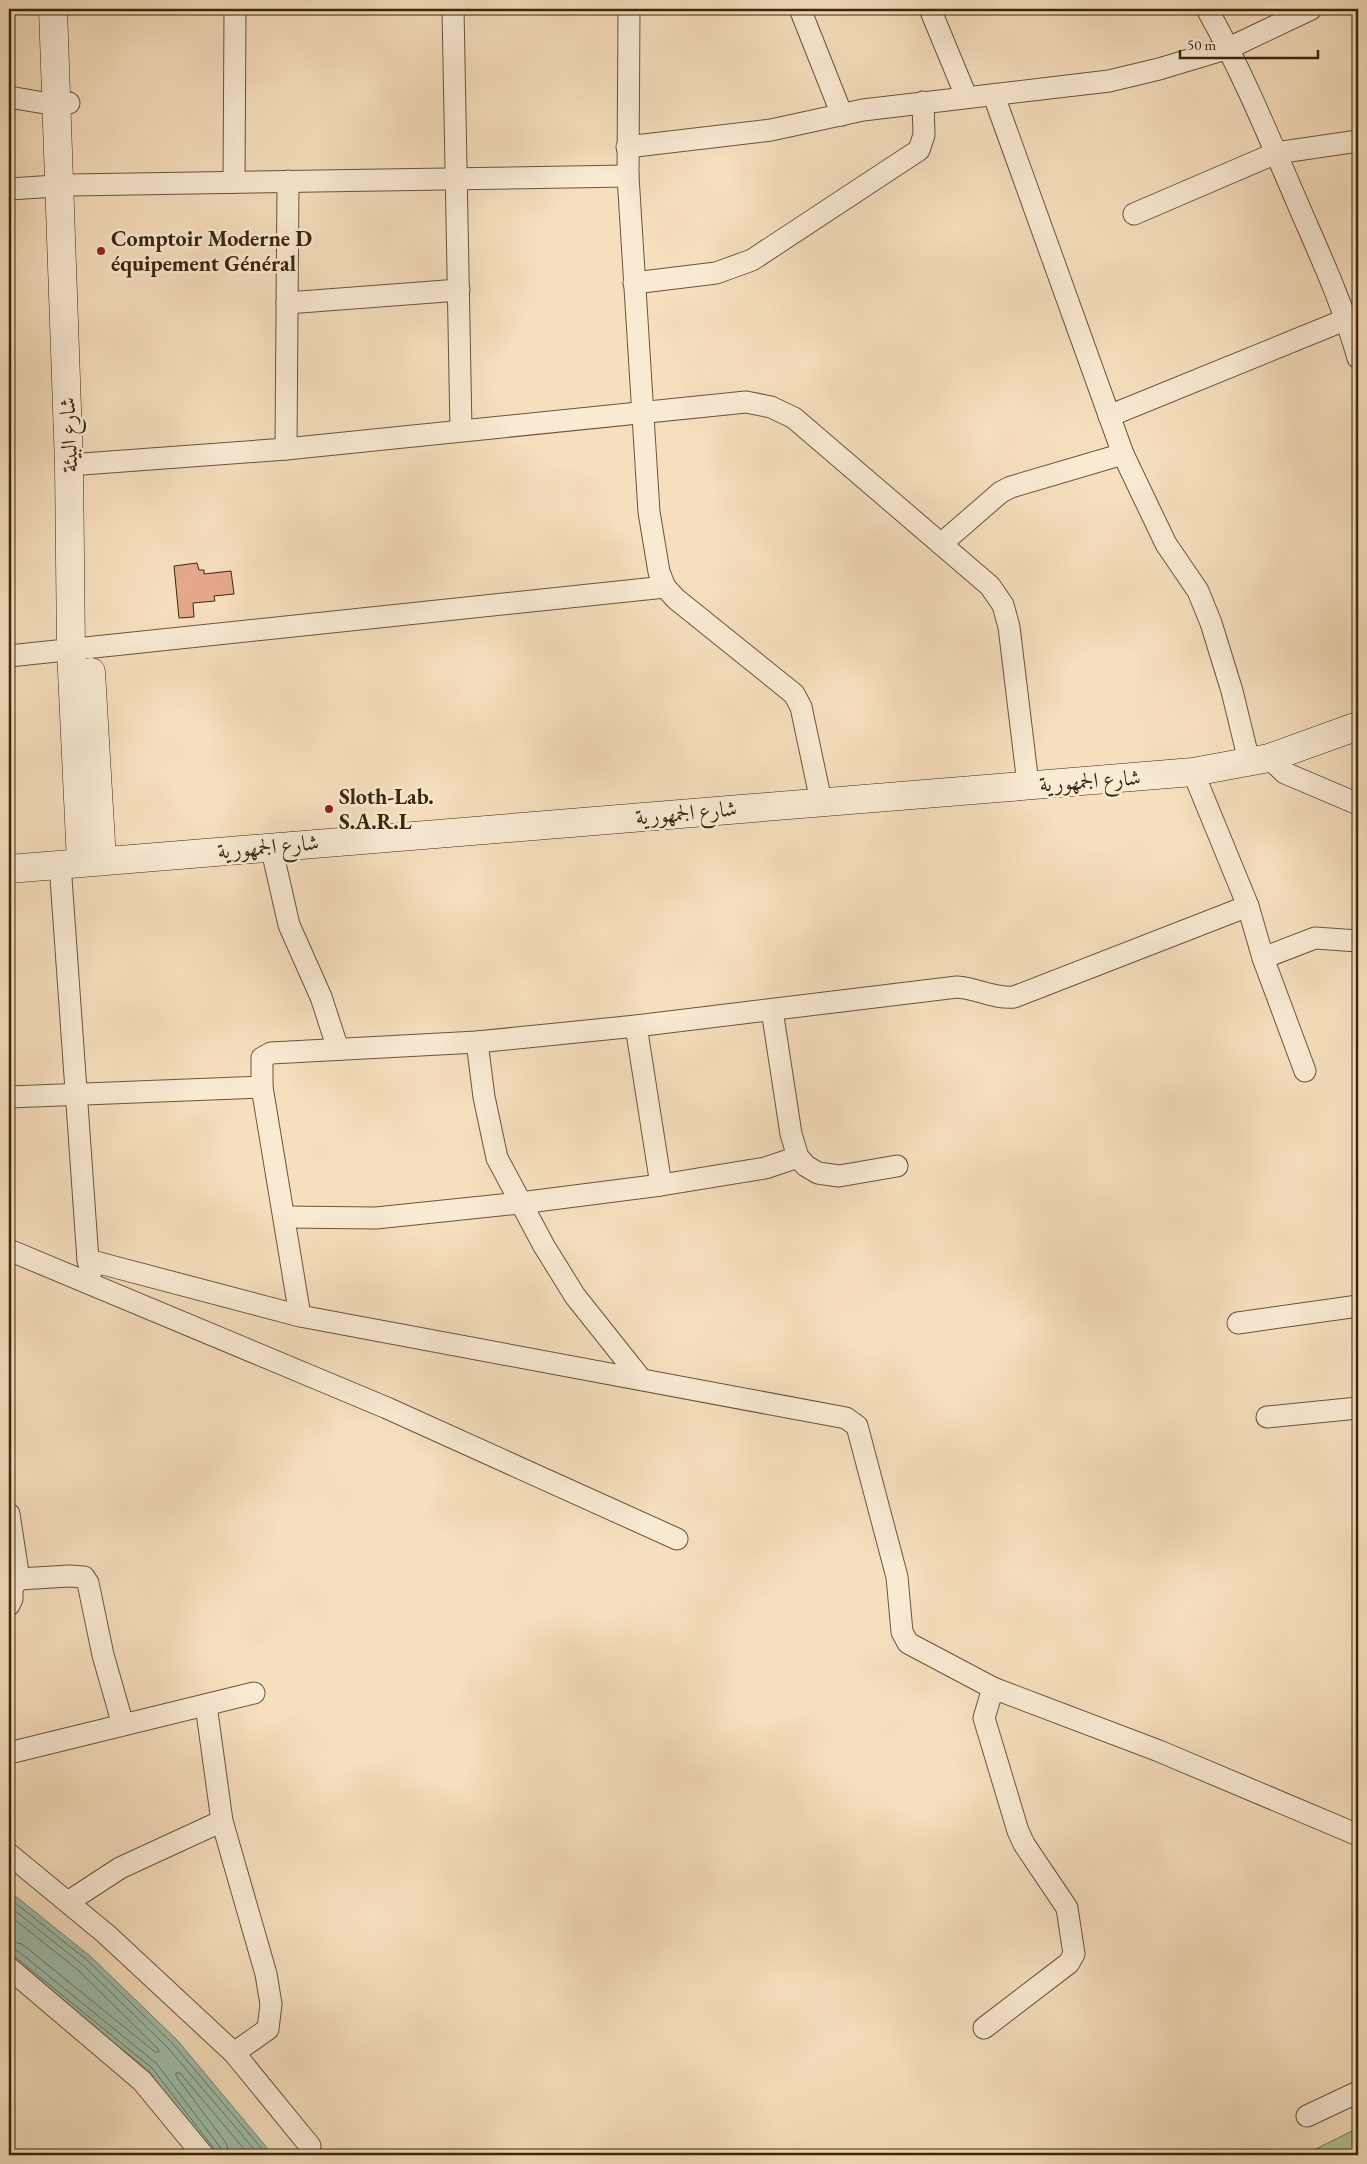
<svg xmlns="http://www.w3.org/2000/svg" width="1367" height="2164" font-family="'EB Garamond',Amiri,serif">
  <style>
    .green { fill: #b7c395; stroke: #787551 }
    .water { fill: #9dbdac; stroke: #75816c }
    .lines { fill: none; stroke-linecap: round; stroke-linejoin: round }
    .shore { stroke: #6c725c; stroke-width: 1 }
    .building { fill: #e6a88a; stroke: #3a270d }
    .street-casing { stroke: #695539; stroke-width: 23 }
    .secondary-casing { stroke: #3a270d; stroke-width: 29 }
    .street { stroke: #f9ead4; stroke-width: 21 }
    .secondary { stroke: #f9ead4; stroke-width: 28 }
    .poi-dot { fill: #8f2418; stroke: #f9ead4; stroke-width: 2 }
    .labels { text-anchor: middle; stroke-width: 5; stroke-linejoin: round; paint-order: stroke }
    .poi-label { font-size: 22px; font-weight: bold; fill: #3a270d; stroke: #f9ead4; text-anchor: start }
    .street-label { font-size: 22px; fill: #3a270d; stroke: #f9ead4 }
  </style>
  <rect width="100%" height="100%" fill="#f6dfbd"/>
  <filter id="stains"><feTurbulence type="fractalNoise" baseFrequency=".004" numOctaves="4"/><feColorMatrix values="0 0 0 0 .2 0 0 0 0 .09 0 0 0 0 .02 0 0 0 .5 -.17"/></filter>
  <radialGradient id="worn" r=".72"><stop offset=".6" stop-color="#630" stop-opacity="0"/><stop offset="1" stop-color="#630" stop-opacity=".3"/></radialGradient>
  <path class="green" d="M1358 2128V2155H1304Z"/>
  <path class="water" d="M9 1891 90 1956 177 2040 273 2155H212L149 2071 9 1958Z"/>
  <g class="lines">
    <g class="shore">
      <path d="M9 1898 87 1960 173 2044 267 2155"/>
      <path d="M9 1906 83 1965 168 2048 259 2155"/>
      <path d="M9 1915 78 1970 158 2049 159 2052H155L22 1944 9 1941"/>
      <path d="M9 1948 18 1951 156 2063 220 2147 222 2155"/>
      <path d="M9 1954 14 1956 152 2068 215 2150 216 2155"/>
      <path d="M230 2155 226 2143 176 2076V2073H180L249 2155"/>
    </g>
  </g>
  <path class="building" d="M197 563 199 570H204V574L231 571 234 594 214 596 215 601 193 603 194 617 179 618 174 566Z"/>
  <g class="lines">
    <g class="street-casing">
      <g id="street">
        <path d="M453 9 461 430"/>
        <path d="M629 9 628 176 649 512 659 572 665 587 676 599 794 694 801 707 821 801"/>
        <path d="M800 9 842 115"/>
        <path d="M930 9 966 96"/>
        <path d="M1207 9C1242 71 1269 137 1297 202 1319 253 1343 304 1358 358"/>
        <path d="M994 96 1123 454 1166 544 1198 591 1211 623 1232 691 1249 761"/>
        <path d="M9 97 56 105 69 103"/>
        <path d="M627 147 771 130 863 110 1109 81 1159 69 1229 48 1311 9"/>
        <path d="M234 182 235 9"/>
        <path d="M9 189 71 185 628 176"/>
        <path d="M1134 214 1276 153 1358 141"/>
        <path d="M634 283 716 273 752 260 919 150 924 135 923 102"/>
        <path d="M287 303 459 290"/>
        <path d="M1109 416 1347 319"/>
        <path d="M286 449 288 181"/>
        <path d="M69 465 286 449 746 402 771 407 794 418 990 586 1003 605 1009 627 1028 784"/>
        <path d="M941 544 1001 492 1011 487 1123 454"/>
        <path d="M9 656 665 587"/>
        <path d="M1269 758 1285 773 1358 804"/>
        <path d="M1193 772 1248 906 1263 958 1305 1071"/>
        <path d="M271 846 289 925 321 997 338 1049"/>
        <path d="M60 864 88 1260 91 1272"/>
        <path d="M1263 958 1315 938 1358 941"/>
        <path d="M772 1010 791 1134 798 1157 806 1166 818 1173 839 1176 897 1166"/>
        <path d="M636 1026 661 1185"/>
        <path d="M477 1042 484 1097 497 1158 544 1246 575 1296 641 1379"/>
        <path d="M9 1097 262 1087"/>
        <path d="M284 1217 376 1218 520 1203 661 1185 765 1168 798 1157"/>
        <path d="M9 1250 387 1408 677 1539"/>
        <path d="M88 1260 300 1316 846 1418 857 1426 897 1577 902 1632 908 1643 993 1688 1159 1751 1358 1835"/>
        <path d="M300 1316 262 1087V1058L271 1053 477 1042 636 1026 957 987C976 988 994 999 1014 997L1248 906"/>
        <path d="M1238 1323 1358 1306"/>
        <path d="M1267 1417 1358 1408"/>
        <path d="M9 1514 19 1579 12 1587V1599L9 1605"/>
        <path d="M19 1579 69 1576 84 1577 88 1583 103 1655 123 1725"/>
        <path d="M206 1705 222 1821 266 1974 271 2004 268 2029 234 2053"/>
        <path d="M9 1753 254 1693"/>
        <path d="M9 1854 106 1934 234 2053 310 2146"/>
        <path d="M68 1902 120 1868 222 1821"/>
        <path d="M9 1968 142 2081 203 2155"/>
        <path d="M984 2028 1069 1963 1074 1954 1067 1908 1024 1844 1018 1831 984 1718 993 1688"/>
        <path d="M1307 2116 1358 2092"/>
      </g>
    </g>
    <g class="secondary-casing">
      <g id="secondary">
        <path d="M53 9 69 465 71 650 81 862"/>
        <path d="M91 672 102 860"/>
        <path d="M9 869 1193 772 1269 758 1358 726"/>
      </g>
    </g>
    <use href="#street" class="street"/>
    <use href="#secondary" class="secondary"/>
  </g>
  <g class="poi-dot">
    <circle cx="101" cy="251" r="5"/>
    <circle cx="329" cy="809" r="5"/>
  </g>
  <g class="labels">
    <g class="poi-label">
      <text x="111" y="246">Comptoir Moderne D<tspan x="111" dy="25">équipement Général</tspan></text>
      <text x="339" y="804">Sloth-Lab.<tspan x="339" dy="25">S.A.R.L</tspan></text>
    </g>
    <g class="street-label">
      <text transform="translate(68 435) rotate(-92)" y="8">شارع البيئة</text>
      <text transform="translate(1090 780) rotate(-4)" y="8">شارع الجمهورية</text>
      <text transform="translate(686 812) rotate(-5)" y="8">شارع الجمهورية</text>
      <text transform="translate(268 846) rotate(-5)" y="8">شارع الجمهورية</text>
    </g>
  </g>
  <rect width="1367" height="2164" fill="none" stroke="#f6dfbd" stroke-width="30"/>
  <rect x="10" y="10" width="1347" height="2144" fill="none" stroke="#3a270d" stroke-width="2.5"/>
  <rect x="15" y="15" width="1337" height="2134" fill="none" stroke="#3a270d"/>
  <path d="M1180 50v8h138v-8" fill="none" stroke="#3a270d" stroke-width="2.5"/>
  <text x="1187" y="50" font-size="15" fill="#3a270d" stroke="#f9ead4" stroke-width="4" paint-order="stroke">50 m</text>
  <rect width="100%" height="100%" filter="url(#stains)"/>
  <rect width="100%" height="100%" fill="url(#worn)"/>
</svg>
